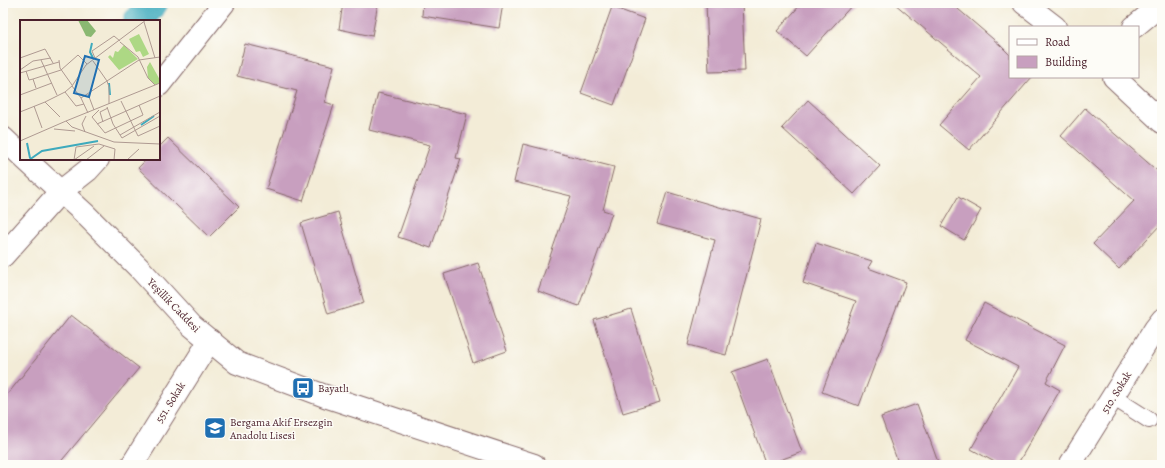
<svg xmlns="http://www.w3.org/2000/svg" width="1165" height="468" font-family="Alegreya,serif">
  <style>
    .lines { fill: none; stroke-linecap: round; stroke-linejoin: round }
    .canal { stroke: #3eaabd; stroke-width: 30 }
    .building { fill: #c89fbf }
    .service-casing { stroke: #856767; stroke-width: 18 }
    .minor-casing { stroke: #856767; stroke-width: 24 }
    .secondary-casing { stroke: #856767; stroke-width: 24 }
    .service { stroke: #fff; stroke-width: 16 }
    .minor { stroke: #fff; stroke-width: 22 }
    .secondary { stroke: #fff; stroke-width: 22 }
    .labels { text-anchor: middle; stroke-width: 3; stroke-linejoin: round; paint-order: stroke }
    .street-label { font-size: 11px; fill: #4a1f2b; stroke: #fdfcf7 }
    .poi-label { font-size: 11px; fill: #4a1f2b; stroke: #fdfcf7; text-anchor: start }
    .inset-river { fill: none; stroke: #3eaabd; stroke-width: 2 }
    .inset-road { fill: none; stroke: #af9a92; stroke-width: 1 }
    .view { fill: #1f6fb2; fill-opacity: 0.15; stroke: #1f6fb2; stroke-width: 2 }
    .inset-edge { fill: none; stroke: #4a1f2b; stroke-width: 2 }
  </style>
  <rect width="100%" height="100%" fill="#fdfcf7"/>
  <filter id="ink" filterUnits="userSpaceOnUse"><feTurbulence type="fractalNoise" baseFrequency=".025" numOctaves="2"/><feDisplacementMap in="SourceGraphic" scale="8" xChannelSelector="R" yChannelSelector="G"/><feConvolveMatrix kernelMatrix="1 2 1 2 8 2 1 2 1" color-interpolation-filters="sRGB"/></filter>
  <filter id="wash" filterUnits="userSpaceOnUse"><feTurbulence type="fractalNoise" baseFrequency=".012" numOctaves="4" result="noise"/><feDisplacementMap in="SourceGraphic" scale="16" xChannelSelector="R" yChannelSelector="G"/><feGaussianBlur stdDeviation="0.9" result="paint"/><feColorMatrix in="noise" values="0 0 0 0 0 0 0 0 0 0 0 0 0 0 0 0 0 1.4 0 .05"/><feComposite in="paint" operator="in"/></filter>
  <g filter="url(#wash)">
    <rect width="100%" height="100%" fill="#f3ecd7"/>
    <g class="lines">
      <path class="canal" d="M138 21 153 3"/>
    </g>
    <g id="blocks">
      <g class="building">
        <path d="M343 3H378L372 36 339 29Z"/>
        <path d="M423 3H503L499 28 422 16Z"/>
        <path d="M706 3H742L745 71 709 72Z"/>
        <path d="M802 3H854L806 56 777 31Z"/>
        <path d="M894 3H951L1000 45 1010 55V77H1032L969 150 939 125 981 77Z"/>
        <path d="M612 7 645 19 614 105 581 93Z"/>
        <path d="M245 44 334 66 325 102 334 105 303 201 266 189 297 91 237 76Z"/>
        <path d="M378 93 467 114 456 158 461 159 431 248 398 237 430 145 369 130Z"/>
        <path d="M808 100 880 166 854 194 782 128Z"/>
        <path d="M1085 108 1162 175V223L1119 269 1093 244 1134 201 1061 136Z"/>
        <path d="M168 138 239 207 209 237 138 168 147 159H159V147Z"/>
        <path d="M523 144 614 167 603 210 612 213 579 306 538 291 571 196 514 182Z"/>
        <path d="M667 192 761 219 726 355 688 345 715 240 657 224Z"/>
        <path d="M958 197 981 210 964 240 941 226Z"/>
        <path d="M338 212 364 303 328 314 301 223Z"/>
        <path d="M816 243 872 261 868 268 906 282 859 406 822 392 856 301 803 283Z"/>
        <path d="M478 263 507 351 473 363 444 274Z"/>
        <path d="M984 303 1065 345 1046 382 1060 390 1017 465H1000L971 449 1018 367 965 340Z"/>
        <path d="M631 309 660 402 623 413 594 320Z"/>
        <path d="M71 315 139 368 58 465H3V400Z"/>
        <path d="M768 359 802 452 766 465 732 372Z"/>
        <path d="M917 404 939 465H899L881 417Z"/>
      </g>
    </g>
  </g>
  <g filter="url(#ink)">
    <use href="#blocks" fill-opacity="0" stroke="#856767" stroke-width="1"/>
    <g class="lines">
      <g class="service-casing">
        <path id="service" d="M1113 397 1149 420"/>
      </g>
      <g class="minor-casing">
        <g id="minor">
          <path d="M1134 27 1162 4"/>
          <path d="M3 256 60 192"/>
          <path d="M132 465 210 340"/>
        </g>
      </g>
      <g class="secondary-casing">
        <g id="secondary">
          <path d="M1024 3 1055 27"/>
          <path d="M1114 77 1162 122"/>
          <path d="M159 85 224 3"/>
          <path d="M3 138 21 155"/>
          <path d="M25 159 84 213 140 269 192 326 237 363 325 396 534 465"/>
          <path d="M60 192 88 170 98 159"/>
          <path d="M1070 465 1155 329 1162 320"/>
        </g>
      </g>
      <use href="#service" class="service"/>
      <use href="#minor" class="minor"/>
      <use href="#secondary" class="secondary"/>
    </g>
  </g>
  <defs>
    <g id="bus-square" transform="scale(1.15)"><rect x="-9" y="-9" width="18" height="18" rx="4" fill="#1f6fb2" stroke="#fdfcf7"/><path d="M-5-6H5V4H4V6H2V4H-2V6H-4V4H-5ZM-3.5-4V0h7V-4ZM-3.5 1.2v1.5H-2V1.2ZM2 1.2v1.5H3.5V1.2Z" fill="#fff"/></g>
    <g id="school-square" transform="scale(1.15)"><rect x="-9" y="-9" width="18" height="18" rx="4" fill="#1f6fb2" stroke="#fdfcf7"/><path d="M0-5L7-2L0 1L-7-2ZM-4 1L0 2.5L4 1V4Q0 6-4 4Z" fill="#fff"/></g>
  </defs>
  <g fill-rule="evenodd">
    <use href="#bus-square" x="303" y="388"/>
    <use href="#school-square" x="215" y="428"/>
  </g>
  <g class="labels">
    <g class="street-label">
      <text transform="translate(174 305) rotate(46)" y="4">Yeşillik Caddesi</text>
      <text transform="translate(1116 392) rotate(-58)" y="4">510. Sokak</text>
      <text transform="translate(170 402) rotate(-58)" y="4">551. Sokak</text>
    </g>
    <g class="poi-label">
      <text x="318" y="392">Bayatlı</text>
      <text x="230" y="426">Bergama Akif Ersezgin<tspan x="230" dy="13">Anadolu Lisesi</tspan></text>
    </g>
  </g>
  <g transform="translate(20 20)">
    <rect width="140" height="140" fill="#f3ecd7"/>
    <path d="M119 14 129 34 123 37 120 31 116 32 109 19ZM104 25 118 39 99 50 88 37 90 35 93 38 95 31 98 32ZM130 42 140 60V63L135 65 128 58 127 47Z" fill="#add884"/>
    <path d="M58 0H67L76 11 71 17 66 16Z" fill="#8ab872"/>
    <path class="inset-river" d="M72 23 70 32 73 38M89 63 90 75M121 105 134 96M7 123 10 138M9 140 22 131 78 121"/>
    <path class="inset-road" d="M124 2 135 38M100 22 118 37 128 58 135 65M0 38 25 29 33 43M75 38 72 31 94 16 100 21M21 40 37 75M39 40 40 48 52 65M119 40 140 37M73 41 87 61M0 50 13 41 31 38M6 51 9 60 13 59M0 53 39 42M87 61 89 67V84M52 66 66 45 126 0M52 66 61 78 119 40M16 68 13 59 41 50 58 35 67 44M45 72 56 86 64 84M68 74 74 90M0 75 32 63M61 78 68 93M101 81 118 116 140 106M14 86 22 108M87 87 93 104 102 118M79 90 72 97 85 113 123 95 119 85M0 92 25 82M40 97 25 82 45 72 52 66M46 101 140 63M83 102 80 92 88 88M77 104 140 76M34 109 55 111M65 112 62 104 66 96M100 115 140 92M102 118 140 96M0 121 46 101 52 107 94 122 140 124M54 140 56 127 79 124 95 129 94 140M54 140 74 126M66 140 84 126M107 140 119 129"/>
    <path class="view" d="M65 36 79 40 69 77 54 73Z"/>
    <rect width="140" height="140" class="inset-edge"/>
  </g>
  <rect width="1165" height="468" fill="none" stroke="#fdfcf7" stroke-width="16"/>
  <rect x="1009" y="26" width="130" height="52" fill="#fdfcf7" stroke="#b5a4a5"/>
  <rect x="1017" y="39" width="20" height="6" fill="#ffffff" stroke="#b5a4a5"/>
  <text x="1045" y="46" font-size="12" fill="#4a1f2b">Road</text>
  <rect x="1017" y="56" width="20" height="12" fill="#c89fbf" stroke="#b5a4a5"/>
  <text x="1045" y="66" font-size="12" fill="#4a1f2b">Building</text>
</svg>
